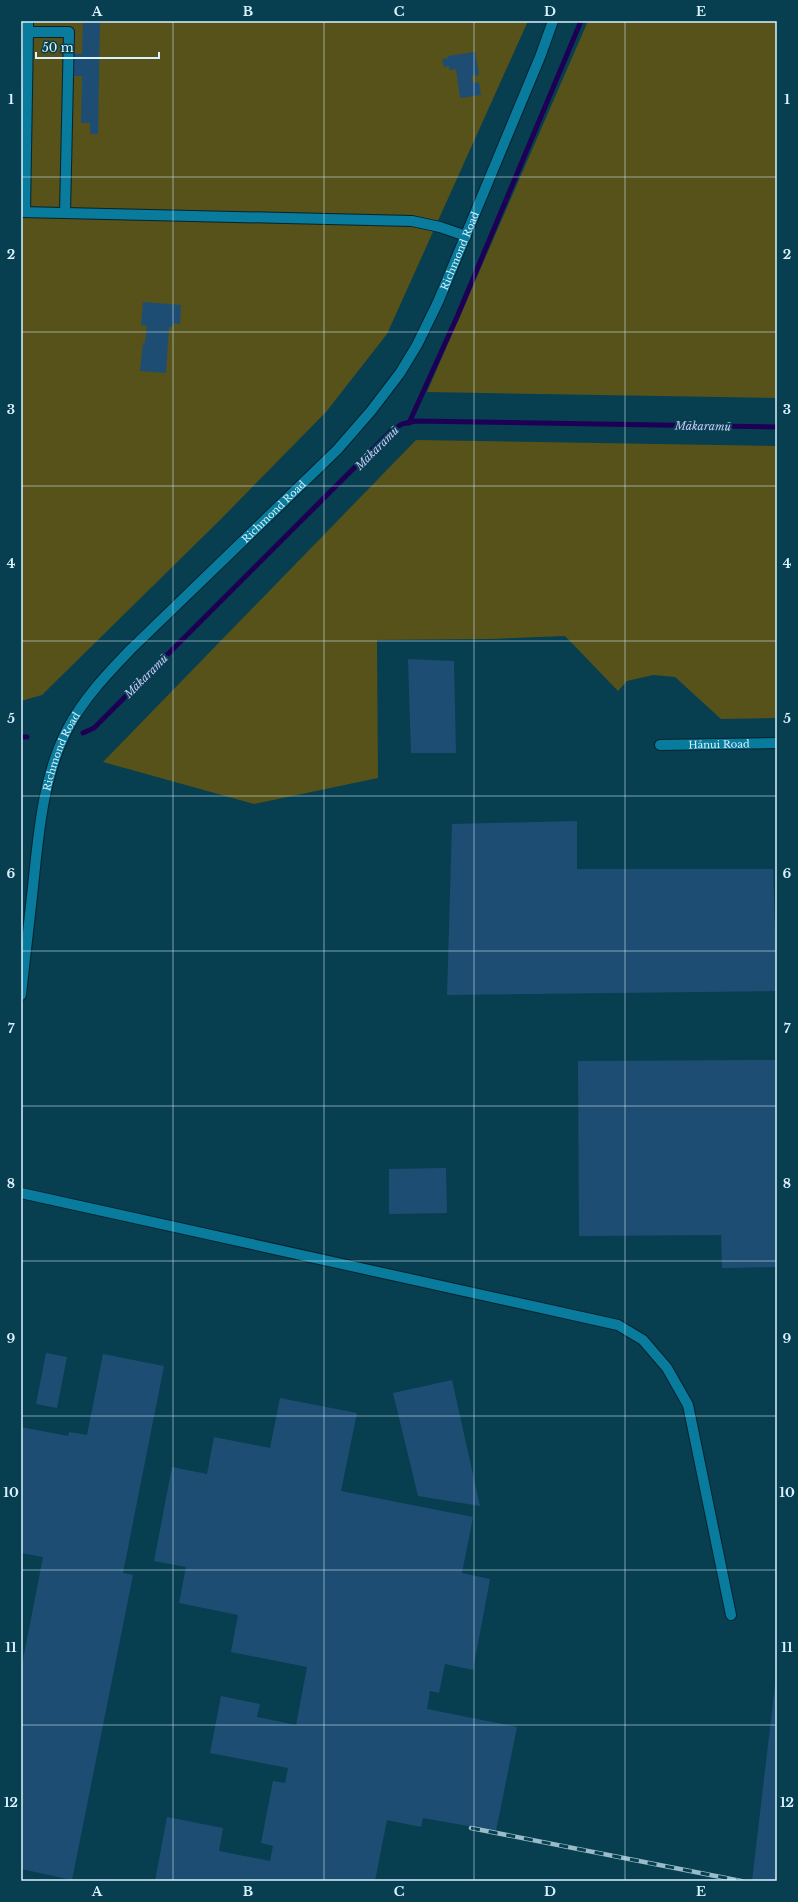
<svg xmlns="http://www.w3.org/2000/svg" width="798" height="1902" font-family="'Libre Baskerville',serif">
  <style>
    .green { fill: #565219 }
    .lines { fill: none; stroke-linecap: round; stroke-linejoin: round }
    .stream { stroke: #1d0056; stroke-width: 5 }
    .building { fill: #1e4d73 }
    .service-casing { stroke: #04232e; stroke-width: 12 }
    .minor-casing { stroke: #04232e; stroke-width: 12 }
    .tertiary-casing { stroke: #04232e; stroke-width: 12 }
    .service { stroke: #097b9d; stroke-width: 10 }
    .minor { stroke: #097b9d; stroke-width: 10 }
    .tertiary { stroke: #097b9d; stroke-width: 10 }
    .rail-casing { stroke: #9abcc9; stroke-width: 4.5 }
    .rail { stroke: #073e50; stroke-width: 3; stroke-dasharray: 9; stroke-linecap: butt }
    .grid { fill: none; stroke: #d9f2fe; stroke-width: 1; stroke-opacity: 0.55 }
    .labels { text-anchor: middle; stroke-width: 4; stroke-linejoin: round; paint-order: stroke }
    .street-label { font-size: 10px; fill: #d9f2fe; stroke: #073e50 }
    .water-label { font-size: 11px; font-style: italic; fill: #c9c8f8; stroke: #073e50 }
    .neatline { fill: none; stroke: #d9f2fe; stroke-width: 1.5 }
    .grid-label { font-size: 13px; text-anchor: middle; font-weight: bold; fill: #d9f2fe }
  </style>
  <rect width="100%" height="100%" fill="#073e50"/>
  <g class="green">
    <path d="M21 21H528L387 334 326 412 221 519 42 695 21 701Z"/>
    <path d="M588 21H777V398L427 392Z"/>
    <path d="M416 440 777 446V718L721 719 675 677 653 675 627 681 618 691 565 636 491 639 377 640 378 778 254 804 103 762Z"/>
  </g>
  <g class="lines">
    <g class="stream">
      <path d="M409 423 457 317 581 21"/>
      <path d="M83 733 94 728 391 431 402 424 416 421 777 427"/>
      <path d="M21 737H27"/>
    </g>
  </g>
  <g class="building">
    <path d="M83 21H100L98 134H90V123H81L82 76H73L74 54H82Z"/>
    <path d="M475 52 479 75 472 76 473 83 479 82 481 95 460 98 456 69 449 70V66L444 67 442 59 448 58V56Z"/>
    <path d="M143 302 181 305 180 324 173 323V327H169L166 373 140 371 143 343H145L147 326 141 325Z"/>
    <path d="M408 659 454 661 456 753H411Z"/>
    <path d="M577 821V869H773L777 991 447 995 452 824Z"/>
    <path d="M777 1060V1267L722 1268 721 1235 579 1236 578 1061Z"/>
    <path d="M446 1168 447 1213 389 1214V1169Z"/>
    <path d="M46 1353 67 1357 57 1408 36 1404Z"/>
    <path d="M103 1354 164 1366 123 1573 133 1575 72 1880 21 1869V1670L43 1557 21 1553V1427L68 1436 69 1432 87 1435Z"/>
    <path d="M452 1380 480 1506 418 1496 393 1393Z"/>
    <path d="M280 1398 357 1413 341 1491 473 1517 462 1573 490 1579 473 1670 445 1664 439 1693 430 1691 427 1709 517 1727 496 1831 423 1818 421 1827 387 1820 375 1881H155L167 1817 223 1828 219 1851 270 1861 273 1846 261 1843 273 1781 285 1783 288 1768 210 1753 221 1696 260 1704 257 1717 296 1725 307 1667 231 1652 238 1615 179 1603 186 1567 154 1561 172 1467 207 1474 214 1437 270 1448Z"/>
    <path d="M776 1677 777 1881H752Z"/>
  </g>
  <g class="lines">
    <g class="service-casing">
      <g id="service">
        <path d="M28 32V21"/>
        <path d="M21 212 412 221 440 227 466 236"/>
        <path d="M25 212 28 32H69L65 213"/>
        <path d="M21 1193 618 1325 643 1340 667 1368 688 1405 731 1615"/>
      </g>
    </g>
    <g class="minor-casing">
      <g id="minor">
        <path id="s1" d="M660 745 777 743"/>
      </g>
    </g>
    <g class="tertiary-casing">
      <g id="tertiary">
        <path id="s2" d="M21 995C25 956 30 917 34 877 39 828 44 775 67 730 83 699 107 674 131 649L337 450 371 411 400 373 417 345 438 302 540 57 553 21"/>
      </g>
    </g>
    <use href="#service" class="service"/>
    <use href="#minor" class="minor"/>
    <use href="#tertiary" class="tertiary"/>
    <g class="rail-casing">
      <path id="rail" d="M471 1828 741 1881"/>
    </g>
    <use href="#rail" class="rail"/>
  </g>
  <path class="grid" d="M173 21V1881M324 21V1881M474 21V1881M625 21V1881M21 177H777M21 332H777M21 486H777M21 641H777M21 796H777M21 951H777M21 1106H777M21 1261H777M21 1416H777M21 1570H777M21 1725H777"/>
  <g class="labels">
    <g class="street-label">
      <text dy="4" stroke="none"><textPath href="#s2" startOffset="896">Richmond Road</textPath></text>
      <text dy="4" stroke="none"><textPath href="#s2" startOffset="572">Richmond Road</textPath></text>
      <text dy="4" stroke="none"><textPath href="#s1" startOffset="59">Hānui Road</textPath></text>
      <text dy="4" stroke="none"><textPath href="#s2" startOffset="248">Richmond Road</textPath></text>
    </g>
    <g class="water-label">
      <text transform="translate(703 426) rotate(1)" y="4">Mākaramū</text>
      <text transform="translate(377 448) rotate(-45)" y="4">Mākaramū</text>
      <text transform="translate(146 676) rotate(-45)" y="4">Mākaramū</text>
    </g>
  </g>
  <rect width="798" height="1902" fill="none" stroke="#073e50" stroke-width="44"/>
  <path d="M36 52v6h123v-6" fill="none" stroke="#d9f2fe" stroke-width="2"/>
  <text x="42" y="52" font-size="12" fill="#d9f2fe" stroke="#073e50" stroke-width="3" paint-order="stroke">50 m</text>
  <rect x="22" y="22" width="754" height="1858" class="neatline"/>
  <g class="grid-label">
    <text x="97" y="16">A</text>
    <text x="248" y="16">B</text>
    <text x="399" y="16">C</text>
    <text x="550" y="16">D</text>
    <text x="701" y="16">E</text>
    <text x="11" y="104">1</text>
    <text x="787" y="104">1</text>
    <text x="11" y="259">2</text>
    <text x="787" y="259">2</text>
    <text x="11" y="414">3</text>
    <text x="787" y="414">3</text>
    <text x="11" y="568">4</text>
    <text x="787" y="568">4</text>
    <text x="11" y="723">5</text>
    <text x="787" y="723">5</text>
    <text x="11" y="878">6</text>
    <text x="787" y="878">6</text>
    <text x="11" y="1033">7</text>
    <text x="787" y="1033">7</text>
    <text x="11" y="1188">8</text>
    <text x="787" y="1188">8</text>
    <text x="11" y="1343">9</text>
    <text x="787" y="1343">9</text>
    <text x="11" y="1497">10</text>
    <text x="787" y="1497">10</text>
    <text x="11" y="1652">11</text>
    <text x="787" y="1652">11</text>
    <text x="11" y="1807">12</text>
    <text x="787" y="1807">12</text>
    <text x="97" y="1896">A</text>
    <text x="248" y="1896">B</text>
    <text x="399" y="1896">C</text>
    <text x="550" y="1896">D</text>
    <text x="701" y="1896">E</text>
  </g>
</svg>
